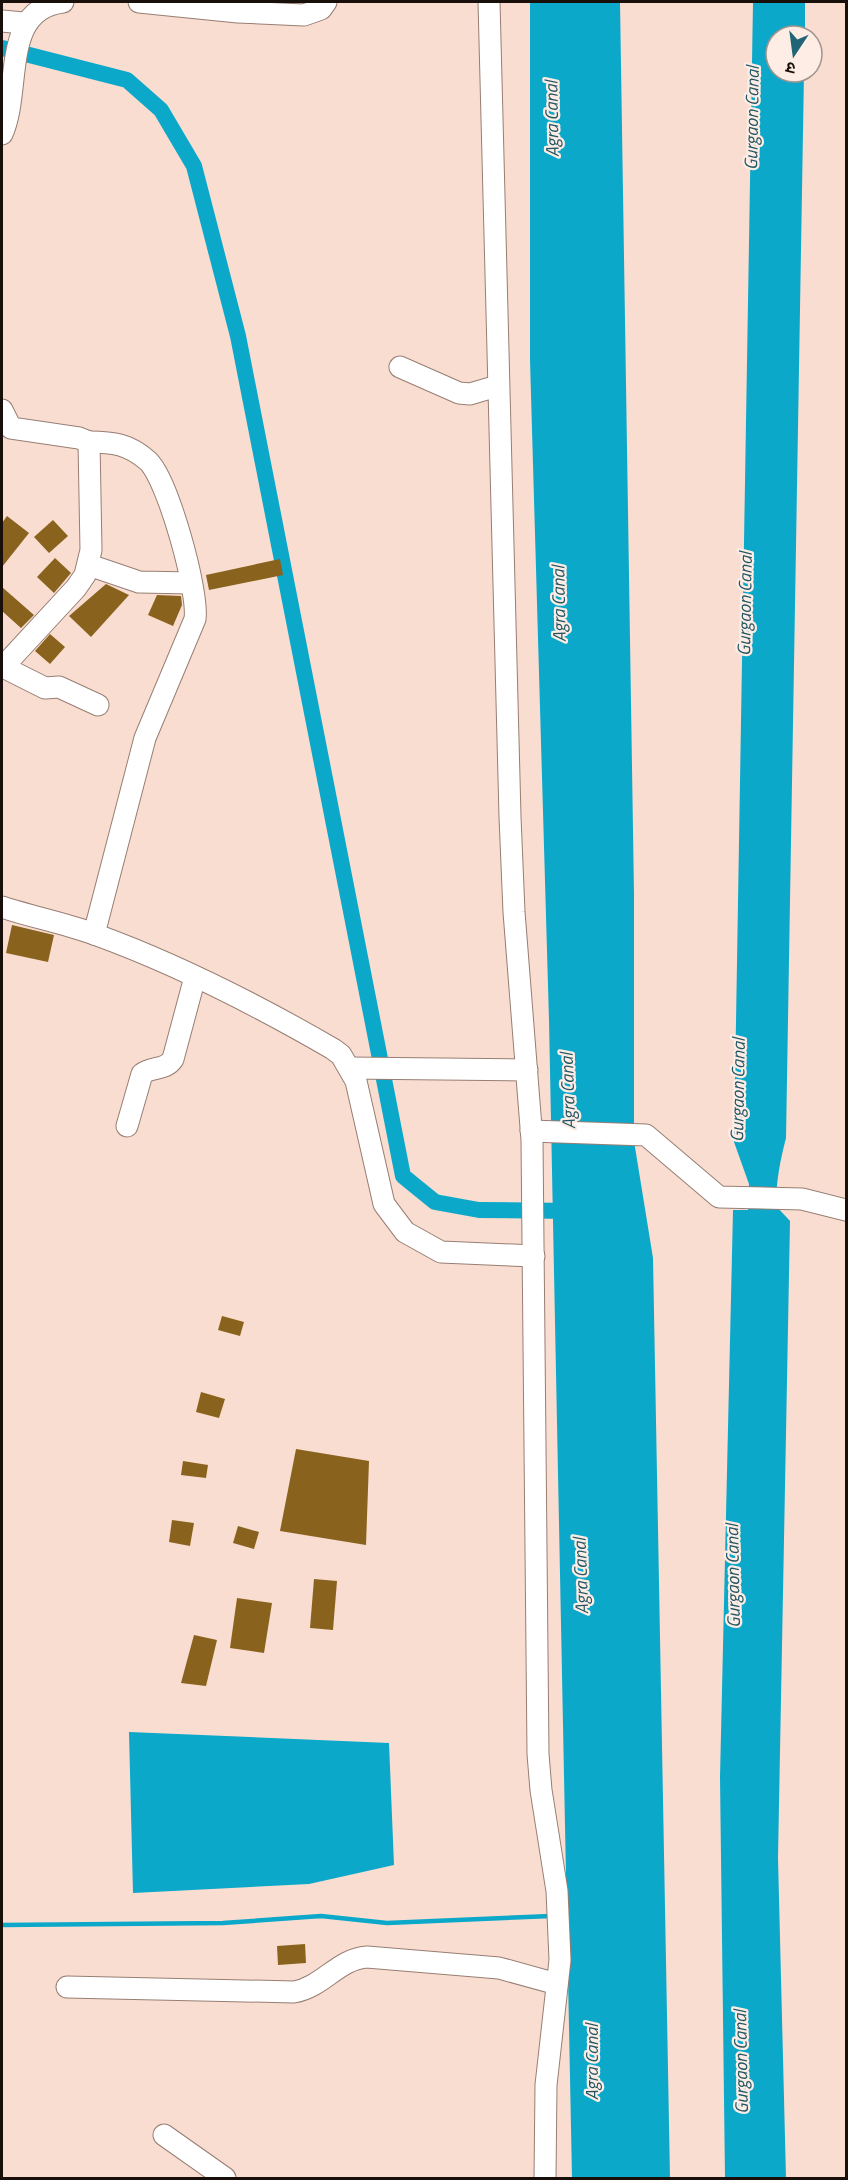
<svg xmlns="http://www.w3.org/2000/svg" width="848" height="2180" font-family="'Titillium Web','Noto Sans Devanagari',sans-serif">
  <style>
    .water { fill: #0ba8ca }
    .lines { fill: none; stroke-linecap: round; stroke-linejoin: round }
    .stream { stroke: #0ba8ca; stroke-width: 4.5 }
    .canal { stroke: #0ba8ca; stroke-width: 16 }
    .building { fill: #89631d }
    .minor-casing { stroke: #977e73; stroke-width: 23 }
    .minor { stroke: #fff; stroke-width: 21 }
    .labels { text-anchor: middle; stroke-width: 4.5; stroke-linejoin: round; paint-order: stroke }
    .water-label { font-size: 18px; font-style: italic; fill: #205564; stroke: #feede5 }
  </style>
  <rect width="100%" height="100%" fill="#f9ddd1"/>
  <g class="water">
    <path d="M530 2H620L634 894V1141L653 1258 670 2178H572L549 1020 530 360Z"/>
    <path d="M753 2H805V36H776V72H804L786 1138C780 1161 776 1182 776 1206L790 1221 778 1858 786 2178H725L720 1777 733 1210H748L749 1184 734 1142Z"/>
    <path d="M129 1732 389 1743 394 1865 309 1884 133 1893Z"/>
  </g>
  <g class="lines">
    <path class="stream" d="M2 1925 223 1923 321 1916 387 1923 551 1916"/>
    <path class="canal" d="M2 48 127 80 161 110 194 166 238 336 403 1176 435 1202 479 1210 575 1211"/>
  </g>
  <g class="building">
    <path d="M7 516 29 533 2 567V523Z"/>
    <path d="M53 520 68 536 49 553 34 537Z"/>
    <path d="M55 558 71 573 54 593 37 577Z"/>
    <path d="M280 559 283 575 209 590 206 575Z"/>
    <path d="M106 584 129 595 91 637 69 616Z"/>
    <path d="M2 587 34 615 21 628 2 611Z"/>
    <path d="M157 595 181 596 182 605 173 626 148 615Z"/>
    <path d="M50 634 65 647 50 664 35 651Z"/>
    <path d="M12 925 54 935 48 962 6 953Z"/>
    <path d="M222 1316 244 1322 240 1336 218 1330Z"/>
    <path d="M201 1392 225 1399 219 1418 196 1412Z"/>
    <path d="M296 1449 369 1461 366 1545 280 1531Z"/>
    <path d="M183 1461 208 1465 206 1478 181 1475Z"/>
    <path d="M172 1520 194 1523 190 1546 169 1542Z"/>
    <path d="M238 1526 259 1532 254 1549 233 1543Z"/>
    <path d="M314 1579 337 1581 333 1630 310 1628Z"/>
    <path d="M237 1598 272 1603 264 1653 230 1648Z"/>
    <path d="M194 1635 217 1640 206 1686 181 1683Z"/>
    <path d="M305 1944 306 1963 278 1965 277 1946Z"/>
  </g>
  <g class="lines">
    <g class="minor-casing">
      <g id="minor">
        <path d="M139 2 238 12 304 15 321 9 326 2"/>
        <path d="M489 2 510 817 514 912 532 1140 538 1754 541 1790 557 1891 560 1960 546 2085 545 2178"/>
        <path d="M2 21 23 23"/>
        <path d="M2 134C22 90 0 9 63 2"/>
        <path d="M400 367 459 393 470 394 497 386"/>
        <path d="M2 410 11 428 79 438 89 442 91 550 85 575 76 588 2 668"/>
        <path d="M89 442C113 442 129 444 148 461 168 480 199 592 195 619L145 738 94 934"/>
        <path d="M89 565 139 582 191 583"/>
        <path d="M3 667 45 688 59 687 98 705"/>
        <path d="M2 907C32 917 64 923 94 934 177 964 257 1005 333 1049L341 1055 356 1081 384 1204 405 1232 441 1252 534 1256"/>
        <path d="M349 1068 527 1070"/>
        <path d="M127 1126 142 1074C152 1066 165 1071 173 1059L195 977"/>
        <path d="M531 1131 646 1135 719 1197 802 1199 846 1210"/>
        <path d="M67 1987 294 1992C323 1987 338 1959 367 1957L499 1968 557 1984"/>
        <path d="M164 2135 225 2178"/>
      </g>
    </g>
    <use href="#minor" class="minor"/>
  </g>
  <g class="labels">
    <g class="water-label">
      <text transform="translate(752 118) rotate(-89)" y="6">Gurgaon Canal</text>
      <text transform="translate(552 119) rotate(-91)" y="6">Agra Canal</text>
      <text transform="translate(559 604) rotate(-91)" y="6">Agra Canal</text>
      <text transform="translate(745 604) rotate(-89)" y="6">Gurgaon Canal</text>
      <text transform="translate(738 1090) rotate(-89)" y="6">Gurgaon Canal</text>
      <text transform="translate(568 1091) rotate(-92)" y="6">Agra Canal</text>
      <text transform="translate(581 1576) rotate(-92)" y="6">Agra Canal</text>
      <text transform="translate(733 1576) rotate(-91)" y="6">Gurgaon Canal</text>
      <text transform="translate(592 2062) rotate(-90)" y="6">Agra Canal</text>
      <text transform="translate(741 2062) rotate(-91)" y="6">Gurgaon Canal</text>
    </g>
  </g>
  <rect width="848" height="2180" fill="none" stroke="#180f0b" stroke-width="6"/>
  <g transform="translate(794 54) rotate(193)"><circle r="28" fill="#feede5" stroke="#a2948e" stroke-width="1.5"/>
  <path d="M0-4.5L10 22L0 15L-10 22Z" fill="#206476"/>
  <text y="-9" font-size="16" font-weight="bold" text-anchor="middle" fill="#180f0b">उ</text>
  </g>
</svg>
